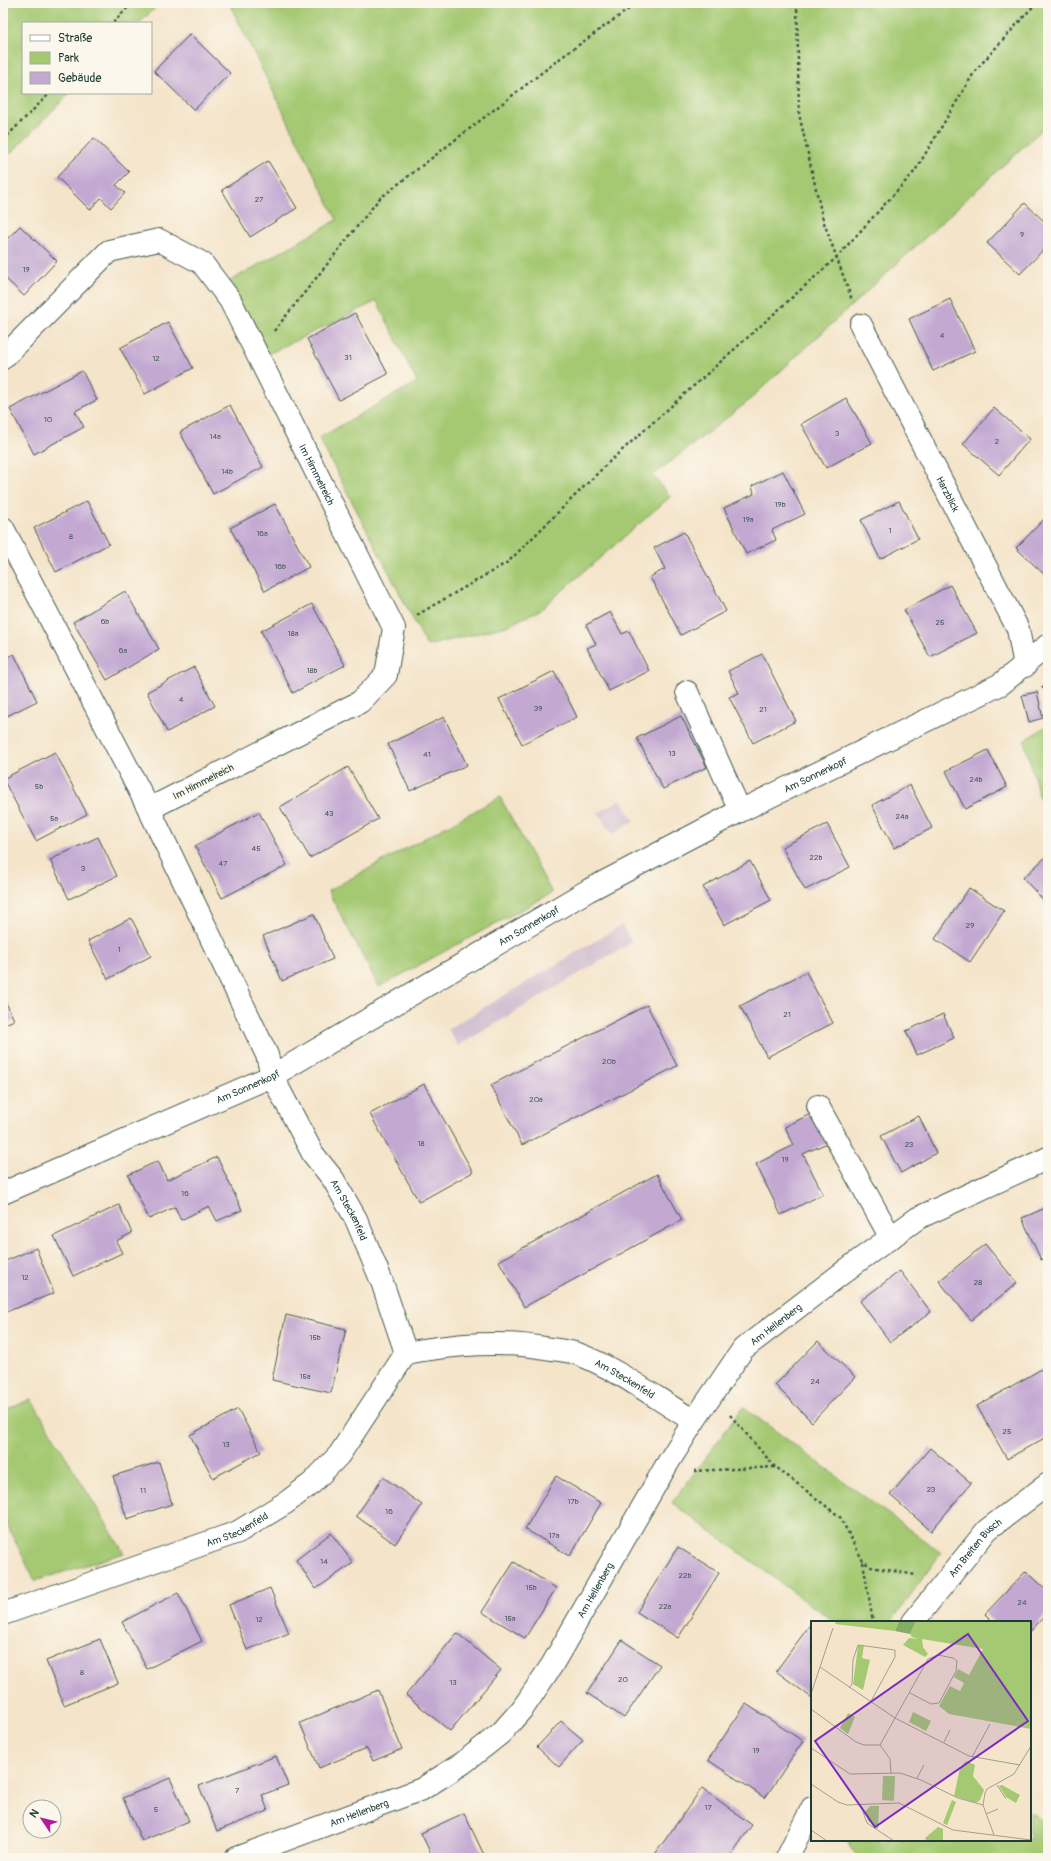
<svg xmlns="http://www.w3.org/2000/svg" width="1051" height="1861" font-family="Pangolin,sans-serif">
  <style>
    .industrial { fill: #cfbdcf }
    .green { fill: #a4c972; stroke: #628353 }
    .building { fill: #c3a9d2 }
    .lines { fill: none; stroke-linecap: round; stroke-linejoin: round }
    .minor-casing { stroke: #3f564a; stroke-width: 24 }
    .path { stroke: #3f564a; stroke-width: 2.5; stroke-dasharray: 3 3; stroke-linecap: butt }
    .minor { stroke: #fff; stroke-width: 22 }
    .labels { text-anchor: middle; stroke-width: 3.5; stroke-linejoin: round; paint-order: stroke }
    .number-label { font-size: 8px; fill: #48585c }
    .street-label { font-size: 10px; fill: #1f3d34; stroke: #fbf7ec }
    .inset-road { fill: none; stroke: #9fa18d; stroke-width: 1 }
    .view { fill: #7b2cbf; fill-opacity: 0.15; stroke: #7b2cbf; stroke-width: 2 }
    .inset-edge { fill: none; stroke: #1f3d34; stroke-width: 2 }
  </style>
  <rect width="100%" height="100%" fill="#fbf7ec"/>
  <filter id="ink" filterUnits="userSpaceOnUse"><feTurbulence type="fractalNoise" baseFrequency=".025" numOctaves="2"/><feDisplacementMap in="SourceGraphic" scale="8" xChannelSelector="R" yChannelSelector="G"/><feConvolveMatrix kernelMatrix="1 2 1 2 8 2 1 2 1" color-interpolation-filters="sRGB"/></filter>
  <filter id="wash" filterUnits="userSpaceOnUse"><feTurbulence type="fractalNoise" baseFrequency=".012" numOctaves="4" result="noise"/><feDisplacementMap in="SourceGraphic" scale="16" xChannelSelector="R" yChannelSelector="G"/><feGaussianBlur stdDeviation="0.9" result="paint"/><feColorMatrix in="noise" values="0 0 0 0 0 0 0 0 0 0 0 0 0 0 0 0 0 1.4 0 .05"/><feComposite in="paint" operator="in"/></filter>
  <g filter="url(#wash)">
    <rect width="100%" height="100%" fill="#f4e4c9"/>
    <g class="industrial">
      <path d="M621 799 634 821 612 835 598 813Z"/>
      <path d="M622 925 632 942 458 1046 448 1029Z"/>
    </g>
    <g class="green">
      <path d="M3 3H160L140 23H23V93H70L3 161Z"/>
      <path d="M229 3H1048V124L746 403 653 475 670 497 540 610 507 626 427 646 319 438 417 382 377 301 268 354 228 282 337 220Z"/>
      <path d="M1048 725V828L1024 741Z"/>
      <path d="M500 797 552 893 379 987 328 891Z"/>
      <path d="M31 1399 124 1553 35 1581 3 1517V1411Z"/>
      <path d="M743 1407 941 1553 891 1622H834L672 1503Z"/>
      <path d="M1030 1812 1048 1825V1858H859L850 1847 848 1840H1030Z"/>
    </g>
    <g id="blocks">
      <g class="building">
        <path d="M190 34 230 73 194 110 154 71Z"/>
        <path d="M94 138 129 172 116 185 125 193 111 208 101 198 90 210 57 177Z"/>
        <path d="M268 161 297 208 250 237 222 190Z"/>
        <path d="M1025 203 1048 225V245L1020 274 987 243Z"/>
        <path d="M20 226 57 261 24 296 3 276V243Z"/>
        <path d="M950 299 975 351 933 371 909 319Z"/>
        <path d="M355 313 388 374 339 400 307 339Z"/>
        <path d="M168 322 193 368 145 394 120 348Z"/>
        <path d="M82 371 97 400 75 411 84 427 34 454 10 409Z"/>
        <path d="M846 398 872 443 826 468 801 424Z"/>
        <path d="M230 405 263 467 213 494 180 432Z"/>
        <path d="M994 408 1030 439 999 475 963 444Z"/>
        <path d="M783 471 805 514 772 530 776 540 746 554 724 508 754 494 752 486Z"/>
        <path d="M87 501 109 544 56 572 34 528Z"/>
        <path d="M899 501 918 539 880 559 861 520Z"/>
        <path d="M275 504 309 567 265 591 230 528Z"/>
        <path d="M1048 515V578L1016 548Z"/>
        <path d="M684 532 726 611 681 635 650 577 665 569 654 548Z"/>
        <path d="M950 585 977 633 930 657 904 610Z"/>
        <path d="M125 591 159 649 107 680 73 622Z"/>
        <path d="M312 604 345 665 293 693 261 631Z"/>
        <path d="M610 612 622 634 629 631 649 671 609 691 587 648 596 644 586 625Z"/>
        <path d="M14 654 37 701 3 718V659Z"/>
        <path d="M762 654 796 721 753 743 729 697 739 693 728 671Z"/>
        <path d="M194 667 215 706 167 732 147 692Z"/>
        <path d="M554 671 577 717 522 744 499 699Z"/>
        <path d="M1037 692 1043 718 1029 722 1022 695Z"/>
        <path d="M681 716 707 767 663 789 637 738Z"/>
        <path d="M444 717 467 765 410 791 388 744Z"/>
        <path d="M988 750 1007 787 965 809 946 771Z"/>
        <path d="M55 752 87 814 36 841 3 779Z"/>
        <path d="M348 767 378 819 310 858 280 807Z"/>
        <path d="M910 785 932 828 894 848 872 805Z"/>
        <path d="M259 812 287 865 222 898 195 846Z"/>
        <path d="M827 824 850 867 805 890 782 847Z"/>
        <path d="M98 837 117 876 69 899 50 860Z"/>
        <path d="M1048 855V905L1023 878Z"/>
        <path d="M750 861 771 900 724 925 703 887Z"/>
        <path d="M969 888 1004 911 970 962 935 939Z"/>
        <path d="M314 914 333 959 282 981 263 936Z"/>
        <path d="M131 918 151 956 108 979 88 941Z"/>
        <path d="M806 972 833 1023 767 1057 740 1006Z"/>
        <path d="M3 996 14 1020 3 1025Z"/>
        <path d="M647 1005 677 1066 522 1145 491 1085Z"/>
        <path d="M943 1014 954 1038 917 1055 906 1031Z"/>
        <path d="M424 1084 473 1172 419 1202 370 1114Z"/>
        <path d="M812 1113 827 1143 803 1154 823 1194 781 1215 756 1164 794 1145 785 1127Z"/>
        <path d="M919 1116 936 1153 901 1173 881 1136Z"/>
        <path d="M217 1157 242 1210 217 1221 209 1206 181 1220 175 1207 149 1219 128 1175 158 1161 167 1180Z"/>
        <path d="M657 1174 682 1220 524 1307 499 1261Z"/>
        <path d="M119 1205 132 1233 116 1241 122 1253 73 1276 54 1236Z"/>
        <path d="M1048 1207V1257L1041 1260 1022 1218Z"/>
        <path d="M985 1244 1017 1283 971 1320 939 1281Z"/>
        <path d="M36 1248 54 1293 6 1312 3 1303V1262Z"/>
        <path d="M900 1271 931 1312 890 1342 860 1301Z"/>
        <path d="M286 1315 346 1329 331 1393 272 1380Z"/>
        <path d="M818 1341 855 1377 812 1422 775 1385Z"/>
        <path d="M1045 1367 1048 1372V1436L1007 1459 977 1406Z"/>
        <path d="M238 1409 261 1452 213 1478 190 1435Z"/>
        <path d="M930 1448 971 1483 931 1531 890 1495Z"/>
        <path d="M159 1462 172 1504 127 1519 113 1476Z"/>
        <path d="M556 1476 601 1503 570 1556 525 1529Z"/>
        <path d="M383 1477 422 1505 395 1544 356 1516Z"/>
        <path d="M331 1533 353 1563 316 1589 296 1560Z"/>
        <path d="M678 1547 719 1573 678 1638 637 1612Z"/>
        <path d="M514 1562 556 1588 525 1638 482 1612Z"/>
        <path d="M1026 1571 1048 1591V1612L1030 1632V1622H993L985 1614Z"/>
        <path d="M270 1588 289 1633 247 1650 229 1605Z"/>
        <path d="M178 1593 202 1641 147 1669 122 1622Z"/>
        <path d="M812 1622V1698L776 1671Z"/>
        <path d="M457 1633 501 1670 450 1731 406 1695Z"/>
        <path d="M100 1639 118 1683 64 1705 46 1661Z"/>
        <path d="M622 1640 660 1665 624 1718 587 1693Z"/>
        <path d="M378 1690 402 1749 373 1761 367 1748 319 1768 300 1723Z"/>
        <path d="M746 1704 803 1741 765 1798 708 1760Z"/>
        <path d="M561 1721 583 1740 559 1767 537 1747Z"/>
        <path d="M276 1756 288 1785 262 1795 268 1811 217 1831 199 1786Z"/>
        <path d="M170 1778 189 1821 142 1841 123 1798Z"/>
        <path d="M702 1788 752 1825 729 1858H661L655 1854Z"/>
        <path d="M464 1813 485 1857 433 1858 421 1833Z"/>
      </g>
    </g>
  </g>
  <g filter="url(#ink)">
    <use href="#blocks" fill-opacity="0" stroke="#3f564a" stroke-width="1"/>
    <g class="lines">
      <g class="minor-casing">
        <g id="minor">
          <path id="s1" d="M861 325 1018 629 1025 666"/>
          <path id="s2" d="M3 358 109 251 159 240 202 263 230 300 394 628 386 675 360 702 149 809"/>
          <path id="s3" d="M3 528 149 809 267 1055 272 1076 313 1154 333 1179 356 1219 382 1282 406 1353"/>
          <path d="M687 692 740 811"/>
          <path d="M818 1106 891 1238"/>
          <path id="s4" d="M3 1193 272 1076 589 890 740 811 1001 684 1048 645"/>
          <path id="s5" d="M3 1614 238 1532 287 1502 312 1483 339 1455 406 1353C455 1344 502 1340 551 1349 560 1350 570 1351 578 1354 618 1369 657 1399 694 1421"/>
          <path id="s6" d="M913 1622 987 1530 1048 1484"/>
          <path id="s7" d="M236 1858 422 1789 463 1763 501 1733 523 1708 552 1665 666 1466 694 1421 743 1349 858 1261 918 1218 1048 1158"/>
          <path d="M787 1858 812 1808"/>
        </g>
      </g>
      <g class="path">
        <path d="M797 3 799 114 823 220 852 300"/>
        <path d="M113 23 132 3"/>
        <path d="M3 140 50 93"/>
        <path d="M274 331 379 199 562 57 637 3"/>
        <path d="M417 615 508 562 609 462 836 258 915 171 975 71 1036 3"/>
        <path d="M1042 686 1048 694"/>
        <path d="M730 1415 775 1467"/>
        <path d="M694 1471 776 1467 840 1517 863 1561 871 1567 916 1575"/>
        <path d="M863 1562 873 1622"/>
      </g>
      <use href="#minor" class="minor"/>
    </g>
  </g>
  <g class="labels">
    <g class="number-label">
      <text x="259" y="202">27</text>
      <text x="1022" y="237">9</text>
      <text x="26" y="272">19</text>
      <text x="942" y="338">4</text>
      <text x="348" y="360">31</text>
      <text x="156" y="361">12</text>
      <text x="48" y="422">10</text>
      <text x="837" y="436">3</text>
      <text x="215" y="439">14a</text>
      <text x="997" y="444">2</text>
      <text x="227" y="474">14b</text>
      <text x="780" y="507">19b</text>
      <text x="748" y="522">19a</text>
      <text x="890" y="533">1</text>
      <text x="262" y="536">16a</text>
      <text x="71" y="539">8</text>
      <text x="280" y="569">16b</text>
      <text x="105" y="624">6b</text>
      <text x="940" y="625">25</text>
      <text x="293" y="636">18a</text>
      <text x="123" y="653">6a</text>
      <text x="312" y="673">18b</text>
      <text x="181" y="702">4</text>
      <text x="538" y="711">39</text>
      <text x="763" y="712">21</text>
      <text x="672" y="756">13</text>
      <text x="427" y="757">41</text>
      <text x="976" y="782">24b</text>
      <text x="39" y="789">5b</text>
      <text x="329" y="816">43</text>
      <text x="902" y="819">24a</text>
      <text x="54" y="821">5a</text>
      <text x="256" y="851">45</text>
      <text x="816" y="860">22b</text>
      <text x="223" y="866">47</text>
      <text x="83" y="871">3</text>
      <text x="970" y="928">29</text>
      <text x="119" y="952">1</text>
      <text x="787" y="1017">21</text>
      <text x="609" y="1064">20b</text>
      <text x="536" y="1102">20a</text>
      <text x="421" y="1146">18</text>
      <text x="909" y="1147">23</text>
      <text x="785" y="1162">19</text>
      <text x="185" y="1196">16</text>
      <text x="25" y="1280">12</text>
      <text x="978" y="1285">28</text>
      <text x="315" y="1340">15b</text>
      <text x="305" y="1379">15a</text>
      <text x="815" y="1384">24</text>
      <text x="1007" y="1434">25</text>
      <text x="226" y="1447">13</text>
      <text x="931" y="1492">23</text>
      <text x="143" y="1493">11</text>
      <text x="573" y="1504">17b</text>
      <text x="389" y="1514">16</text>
      <text x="554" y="1538">17a</text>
      <text x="324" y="1564">14</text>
      <text x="685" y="1578">22b</text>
      <text x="531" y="1590">15b</text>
      <text x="1022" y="1605">24</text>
      <text x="665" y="1609">22a</text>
      <text x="510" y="1621">15a</text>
      <text x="259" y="1622">12</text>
      <text x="82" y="1675">8</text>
      <text x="623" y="1682">20</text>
      <text x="453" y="1685">13</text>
      <text x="756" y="1753">19</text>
      <text x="237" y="1793">7</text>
      <text x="708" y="1810">17</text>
      <text x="156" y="1812">5</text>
    </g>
    <g class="street-label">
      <text dy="4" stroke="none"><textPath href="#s2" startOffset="492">Im Himmelreich</textPath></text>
      <text dy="4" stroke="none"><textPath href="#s1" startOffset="190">Harzblick</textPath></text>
      <text dy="4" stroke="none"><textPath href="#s4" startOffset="915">Am Sonnenkopf</textPath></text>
      <text transform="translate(203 781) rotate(-27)" y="4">Im Himmelreich</text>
      <text dy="4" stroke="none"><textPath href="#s4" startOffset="591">Am Sonnenkopf</textPath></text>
      <text dy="4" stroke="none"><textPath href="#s4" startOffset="267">Am Sonnenkopf</textPath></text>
      <text dy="4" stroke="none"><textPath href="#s3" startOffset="766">Am Steckenfeld</textPath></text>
      <text dy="4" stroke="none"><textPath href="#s7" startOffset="791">Am Hellenberg</textPath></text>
      <text dy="4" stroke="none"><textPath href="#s5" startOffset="725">Am Steckenfeld</textPath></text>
      <text dy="4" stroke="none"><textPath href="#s5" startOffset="249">Am Steckenfeld</textPath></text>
      <text dy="4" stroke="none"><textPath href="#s6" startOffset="97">Am Breiten Busch</textPath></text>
      <text dy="4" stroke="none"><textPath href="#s7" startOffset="467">Am Hellenberg</textPath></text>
      <text dy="4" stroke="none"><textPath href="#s7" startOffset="131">Am Hellenberg</textPath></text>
    </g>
  </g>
  <g transform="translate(811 1621)">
    <rect width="220" height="220" fill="#f4e4c9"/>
    <path d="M25 0H88L84 10 24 3ZM105 0H220V108L138 93 128 85 139 65 149 70 153 62 143 56 147 48 158 54 172 28 111 18 112 26 117 33 114 36 92 24 98 17 107 18 101 16 99 13ZM53 24 51 37 59 39 52 69 42 63 47 25ZM102 91 120 100 115 110 98 101ZM37 92 44 96 37 113 29 107ZM155 140 164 144 162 155 173 169 169 179 165 182 143 175 149 147ZM72 155H84L83 180 71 179ZM191 164 209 174 205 182 195 176 188 165ZM141 179 145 181 136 204 132 202ZM59 185H68L67 208 57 200 54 191ZM127 206 132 208V220H116L114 217Z" fill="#a4c972"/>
    <path d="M88 0H105L99 13 84 10Z" fill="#83ad64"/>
    <path class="inset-road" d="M9 46 84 97 158 135 209 144M38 67 41 63 42 39 47 24 84 29V36L59 82M0 73 22 7M0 88 45 121 53 124H69L79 138 80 152M133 121 139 109M69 124 117 38 127 34 142 37 146 40 145 50 128 82 120 83 99 72M0 127 39 153 89 152 110 159 147 177 172 184M161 136 179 103M106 157 113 144M0 163 27 181 36 184 88 182 142 209 220 219M186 164 195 178M50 185 56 202 83 220M175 193 187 188M0 209 16 220M183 214 172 184 174 172 176 168 203 153 220 125"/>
    <path class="view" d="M157 13 217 100 64 206 4 120Z"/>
    <rect width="220" height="220" class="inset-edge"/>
  </g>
  <rect width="1051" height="1861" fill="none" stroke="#fbf7ec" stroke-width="16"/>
  <rect x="22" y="22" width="130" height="72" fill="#fbf7ec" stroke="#a3ada2"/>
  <rect x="30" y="35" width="20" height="6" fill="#ffffff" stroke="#a3ada2"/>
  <text x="58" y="42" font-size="12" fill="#1f3d34">Straße</text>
  <rect x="30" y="52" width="20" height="12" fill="#a4c972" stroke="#a3ada2"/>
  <text x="58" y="62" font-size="12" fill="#1f3d34">Park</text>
  <rect x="30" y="72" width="20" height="12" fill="#c3a9d2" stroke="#a3ada2"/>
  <text x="58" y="82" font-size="12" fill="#1f3d34">Gebäude</text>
  <g transform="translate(42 1819) rotate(305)"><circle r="19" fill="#fbf7ec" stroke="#a3ada2"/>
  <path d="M0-3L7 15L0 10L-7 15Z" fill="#b5179e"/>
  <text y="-6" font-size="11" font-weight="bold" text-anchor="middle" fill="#1f3d34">N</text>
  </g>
</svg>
